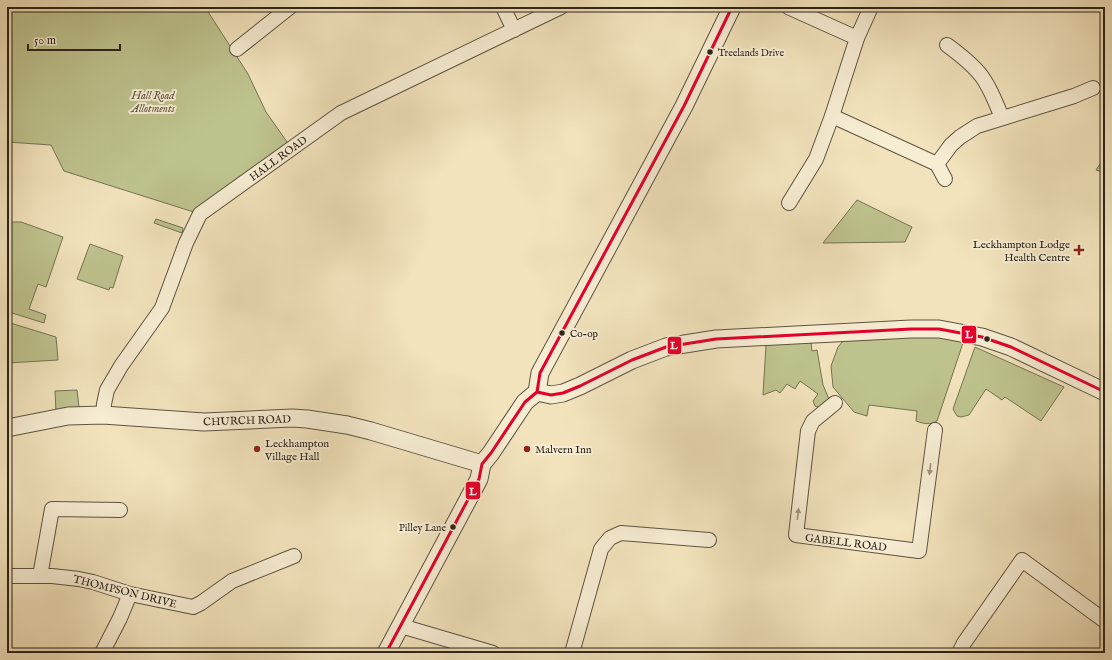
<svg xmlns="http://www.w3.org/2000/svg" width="1112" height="660" font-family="'IM FELL English',serif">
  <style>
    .green { fill: #bec38e; stroke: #757354 }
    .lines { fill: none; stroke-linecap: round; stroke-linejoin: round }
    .minor-casing { stroke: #5e5342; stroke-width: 16 }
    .tertiary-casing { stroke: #5e5342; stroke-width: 19 }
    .minor { stroke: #f7edd3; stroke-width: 14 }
    .tertiary { stroke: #f7edd3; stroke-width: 17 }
    .bus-1-casing { stroke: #f7edd3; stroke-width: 6 }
    .bus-1 { stroke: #e4002b; stroke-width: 3 }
    .oneway { fill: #9c9280 }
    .bus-dot { fill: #2c231a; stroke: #f7edd3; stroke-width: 1.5 }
    .poi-dot { fill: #8f2418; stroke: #f7edd3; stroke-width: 1.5 }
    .labels { text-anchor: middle; stroke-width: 4; stroke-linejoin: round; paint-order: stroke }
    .bus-label { font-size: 10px; fill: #2c231a; stroke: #f7edd3; text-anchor: start }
    .park-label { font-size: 11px; font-style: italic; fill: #58533d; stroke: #f7edd3 }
    .street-label { font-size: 11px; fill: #2c231a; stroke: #f7edd3 }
    .poi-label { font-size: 11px; fill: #2c231a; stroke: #f7edd3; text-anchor: start }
    .line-badge { stroke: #f7edd3; stroke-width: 1.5 }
    .badge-label { font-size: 11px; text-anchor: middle; font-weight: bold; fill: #fff }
  </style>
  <rect width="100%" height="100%" fill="#f2e3bc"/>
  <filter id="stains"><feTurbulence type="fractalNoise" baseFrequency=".005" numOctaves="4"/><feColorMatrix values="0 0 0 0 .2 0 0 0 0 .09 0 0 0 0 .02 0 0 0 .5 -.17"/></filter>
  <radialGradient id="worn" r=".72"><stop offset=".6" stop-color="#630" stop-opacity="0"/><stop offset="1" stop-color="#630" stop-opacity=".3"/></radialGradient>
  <g class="green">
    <path d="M7 7H205L248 74 266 112 292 149 200 214 64 171 51 145 7 142Z"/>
    <path d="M1105 156V173L1096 170Z"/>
    <path d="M857 200 912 227 905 242 823 243Z"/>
    <path d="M156 219 183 228 182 233 154 223Z"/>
    <path d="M11 222H21L63 237 46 287 38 284 29 309 46 315 44 323 9 312 7 316V233Z"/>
    <path d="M90 244 123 256 113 288 110 287 109 290 77 279Z"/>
    <path d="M7 322 56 337 58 360 7 363Z"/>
    <path d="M941 332 963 343 937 421C930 425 924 424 916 421L917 411 869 405 867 416 854 412 833 387 831 366 838 347 847 336Z"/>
    <path d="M811 342 812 351 817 350 823 385 829 399 823 409 815 406 813 401 818 394 800 381 795 389 787 384 780 393 776 390 763 395 766 345Z"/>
    <path d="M975 347 1064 387 1041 421 1005 397 1002 400 986 389 969 415 961 417 957 416 953 409Z"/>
    <path d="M77 390 79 407 56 412 55 391Z"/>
  </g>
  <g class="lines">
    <g class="minor-casing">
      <g id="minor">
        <path d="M503 7 514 30"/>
        <path d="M788 7 857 38"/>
        <path d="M947 45C981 70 987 79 1002 118"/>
        <path d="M237 49 290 7"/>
        <path d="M832 116 937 164 951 145 960 137 977 126 1074 96 1093 88"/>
        <path d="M937 164 945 179"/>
        <path d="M789 203 816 159 832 116 857 38 871 7"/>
        <path d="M835 403 813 421 808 431 796 535 919 551 935 430"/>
        <path d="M103 415 104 404 107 390 121 366 162 308 186 243 200 214 341 113 561 7"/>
        <path d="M7 576H52L79 579 93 582 130 594 193 607 201 603 232 581 294 556"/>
        <path d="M40 576 52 509 120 510"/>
        <path d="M401 626 493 653"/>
        <path d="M102 653 120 618 130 594"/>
        <path d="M572 653 601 549 610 538 621 533 709 540"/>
        <path d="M959 653 964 643 1022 560 1105 621"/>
      </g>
    </g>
    <g class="tertiary-casing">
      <g id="tertiary">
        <path d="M537 392 551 395 563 393 580 386 632 360 666 347 716 339 911 329H939L982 337 1011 347 1105 392"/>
        <path d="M7 428 68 416 103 415 204 422 292 418 307 419 347 425 371 431 482 464"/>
        <path d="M386 653 479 479 482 464 491 453 525 402 537 392 540 373 684 106 732 7"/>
      </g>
    </g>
    <use href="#minor" class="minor"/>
    <use href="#tertiary" class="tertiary"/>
    <g class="bus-1-casing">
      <g id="bus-1">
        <path d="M537 392 551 395 563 393 580 386 632 360 666 347 716 339 911 329H939L982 337 1011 347 1105 392"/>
        <path d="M386 653 479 479 482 464 491 453 525 402 537 392 540 373 684 106 732 7"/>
      </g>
    </g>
    <use href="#bus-1" class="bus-1"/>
  </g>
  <defs><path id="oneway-solid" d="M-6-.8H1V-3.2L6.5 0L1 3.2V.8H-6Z"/></defs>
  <g class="oneway">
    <use href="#oneway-solid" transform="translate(930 469) rotate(97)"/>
    <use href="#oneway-solid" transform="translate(798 514) rotate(-83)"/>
  </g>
  <g class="bus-dot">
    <circle cx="710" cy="52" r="3.5"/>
    <circle cx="562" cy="333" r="3.5"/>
    <circle cx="987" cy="339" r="3.5"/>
    <circle cx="453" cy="527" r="3.5"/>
  </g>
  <g class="poi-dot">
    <path d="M1077 244h4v4h4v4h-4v4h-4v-4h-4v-4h4z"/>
    <circle cx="257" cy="449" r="4"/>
    <circle cx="527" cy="449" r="4"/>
  </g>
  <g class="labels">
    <g class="bus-label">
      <text x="718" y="56">Treelands Drive</text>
      <text x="570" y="337">Co-op</text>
      <text x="446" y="531" text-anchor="end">Pilley Lane</text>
    </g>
    <g class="park-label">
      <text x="153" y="99">Hall Road<tspan x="153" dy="13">Allotments</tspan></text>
    </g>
    <g class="street-label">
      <text transform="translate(278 158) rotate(-36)" y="4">HALL ROAD</text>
      <text transform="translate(247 420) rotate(-2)" y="4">CHURCH ROAD</text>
      <text transform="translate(846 542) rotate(7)" y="4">GABELL ROAD</text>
      <text transform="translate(125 591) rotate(14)" y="4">THOMPSON DRIVE</text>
    </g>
    <g class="poi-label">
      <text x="1070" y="248" text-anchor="end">Leckhampton Lodge<tspan x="1070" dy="13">Health Centre</tspan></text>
      <text x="265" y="447">Leckhampton<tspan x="265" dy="13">Village Hall</tspan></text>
      <text x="535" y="453">Malvern Inn</text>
    </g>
  </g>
  <g class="line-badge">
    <rect x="961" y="325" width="16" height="19" rx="4" fill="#e4002b"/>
    <rect x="667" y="336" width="15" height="19" rx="4" fill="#e4002b"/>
    <rect x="465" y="481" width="16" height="19" rx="4" fill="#e4002b"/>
  </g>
  <g class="badge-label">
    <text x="969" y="338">L</text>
    <text x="674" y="349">L</text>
    <text x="473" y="495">L</text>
  </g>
  <rect width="1112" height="660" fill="none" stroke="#f2e3bc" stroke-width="24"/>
  <rect x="8" y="8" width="1096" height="644" fill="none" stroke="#2c231a" stroke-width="2"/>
  <rect x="12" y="12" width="1088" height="636" fill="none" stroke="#2c231a"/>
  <path d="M28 44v6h92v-6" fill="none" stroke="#2c231a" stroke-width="2"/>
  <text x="34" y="44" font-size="12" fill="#2c231a" stroke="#f7edd3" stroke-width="3" paint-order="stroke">50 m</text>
  <rect width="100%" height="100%" filter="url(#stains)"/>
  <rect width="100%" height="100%" fill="url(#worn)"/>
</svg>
